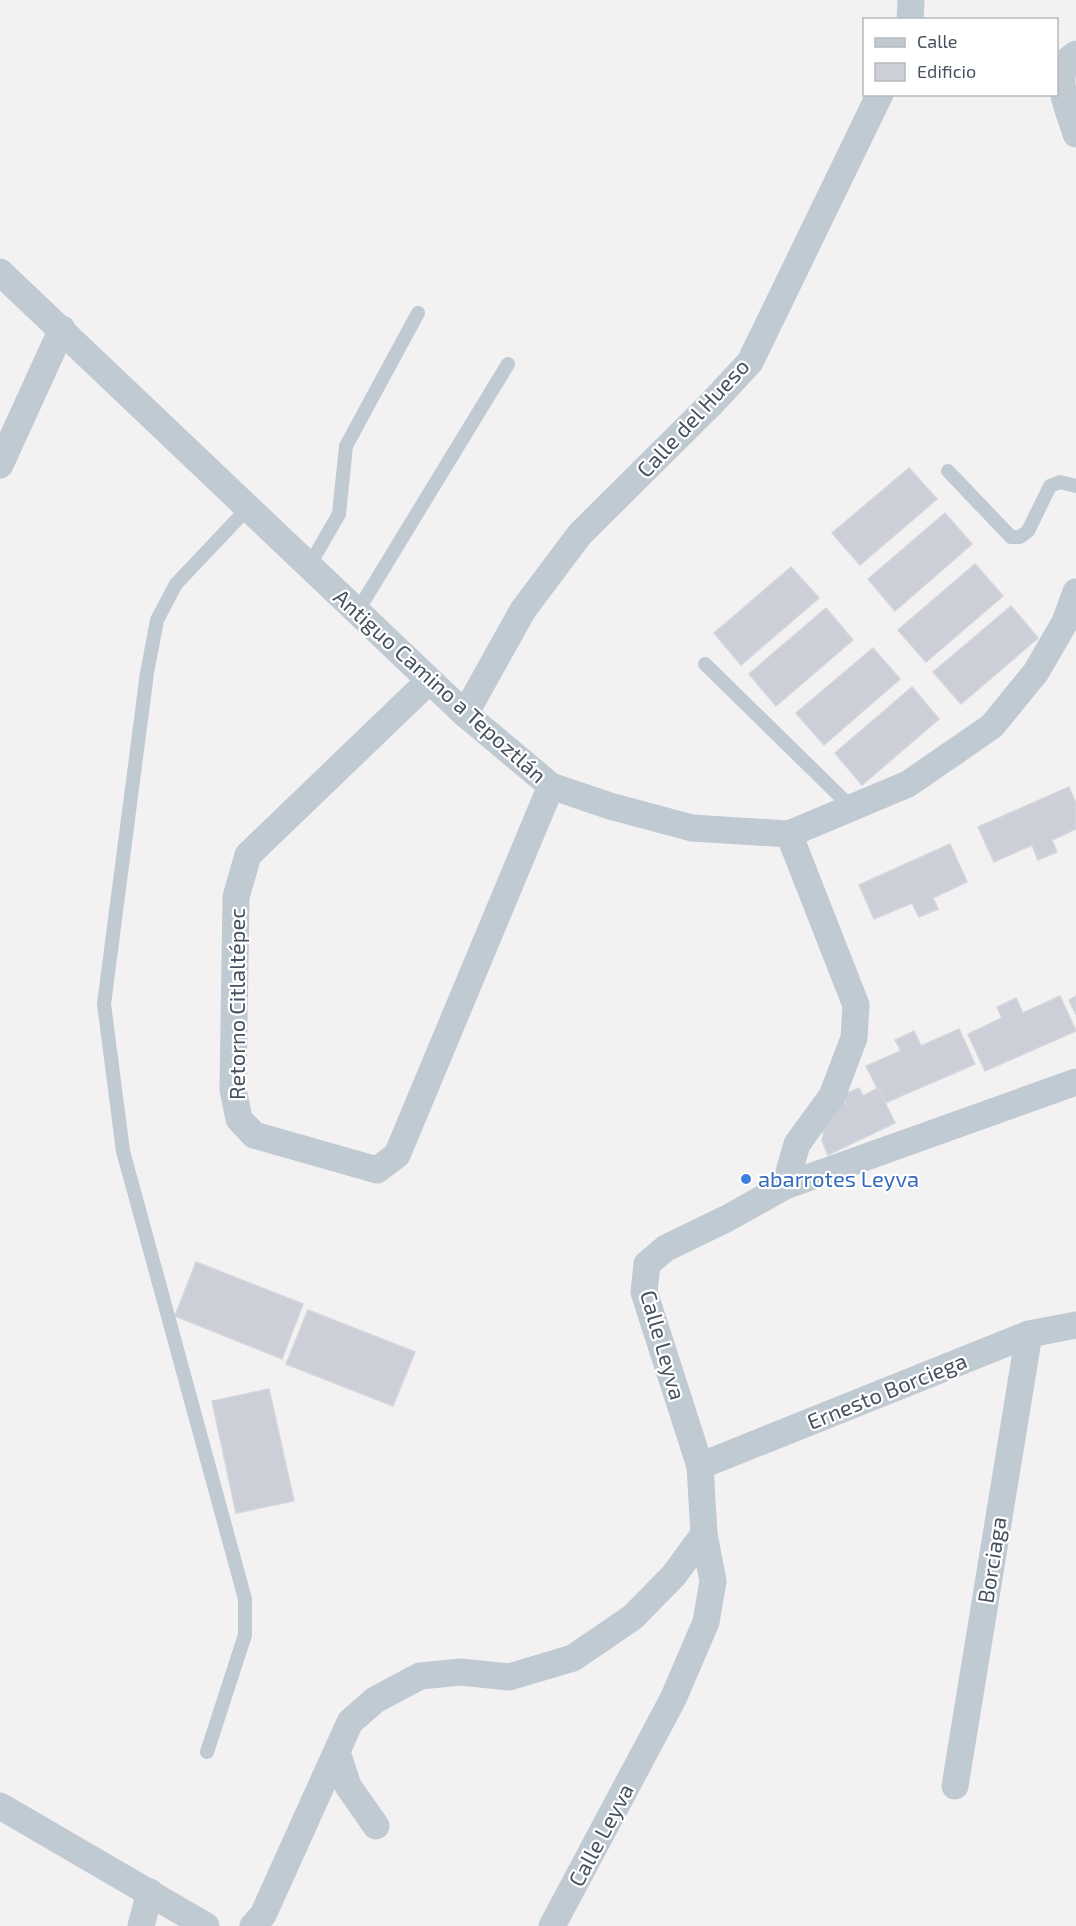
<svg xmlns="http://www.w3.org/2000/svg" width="1076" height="1926" font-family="'Exo 2',sans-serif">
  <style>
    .building { fill: #cccfd7; stroke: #d4d6dd; stroke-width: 1.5 }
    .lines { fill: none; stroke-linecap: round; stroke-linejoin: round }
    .service { stroke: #c0cad3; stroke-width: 14 }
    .minor { stroke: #c0cad3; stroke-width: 27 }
    .shop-dot { fill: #3f7fe0; stroke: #fff; stroke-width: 2 }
    .labels { text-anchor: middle; stroke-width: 4.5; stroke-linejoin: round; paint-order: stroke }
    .street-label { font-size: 22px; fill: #475260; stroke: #fff }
    .shop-label { font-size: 22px; fill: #366cbe; stroke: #fff; text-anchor: start }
  </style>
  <rect width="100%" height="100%" fill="#f3f1f1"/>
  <g class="building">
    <path d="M909 468 937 499 860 565 832 533Z"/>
    <path d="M945 513 972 544 895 611 868 579Z"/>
    <path d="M975 564 1003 596 926 662 898 630Z"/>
    <path d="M791 567 819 598 741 665 714 633Z"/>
    <path d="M1011 606 1038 638 961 704 933 672Z"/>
    <path d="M826 608 853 640 776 706 749 674Z"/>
    <path d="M873 648 900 679 824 745 796 713Z"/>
    <path d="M912 687 939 719 862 785 835 753Z"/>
    <path d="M1069 787 1076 803V829L1052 840 1057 852 1038 860 1032 845 994 862 978 827Z"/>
    <path d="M950 844 967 882 933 898 938 909 919 917 912 903 874 919 859 885Z"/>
    <path d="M1060 996 1076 1031 985 1071 968 1034 1002 1018 997 1007 1016 998 1023 1013Z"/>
    <path d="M1076 996V1015L1069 1000Z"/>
    <path d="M959 1029 975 1064 885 1103 866 1066 901 1051 895 1040 914 1031 921 1046Z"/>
    <path d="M859 1088 863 1096 878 1088 895 1123 828 1155 822 1141 828 1110 846 1102 843 1095Z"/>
    <path d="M196 1262 303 1304 282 1359 175 1316Z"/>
    <path d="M308 1310 415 1352 393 1406 286 1364Z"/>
    <path d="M269 1389 294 1501 236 1513 212 1401Z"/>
  </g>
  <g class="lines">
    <g class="service">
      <path d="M948 471 1011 537H1020L1028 531 1050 486 1060 482 1076 486"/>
      <path d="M309 566 339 514 346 446 418 313"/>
      <path d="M357 612 508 364"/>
      <path d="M705 664 852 808"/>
      <path d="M207 1752 245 1635V1599L123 1151 104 1004 147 673 157 620 176 584 248 508"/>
    </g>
    <g class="minor">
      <path d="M910 20 911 0"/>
      <path d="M1076 54C1048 71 1069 109 1076 134"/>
      <path d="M0 272 465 714 551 786 610 806 692 828 789 834 908 784 992 726 1036 672 1065 622 1076 592"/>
      <path d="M0 465 62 329"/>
      <path d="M429 681 248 855 236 897 233 1089 239 1119 254 1135 377 1170 397 1155 551 786"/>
      <path d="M465 714 523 610 580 534 710 405 750 362 880 94"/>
      <path d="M785 1186 1076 1082"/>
      <path d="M700 1466 1029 1334 1076 1325"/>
      <path d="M337 1752 348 1786 376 1826"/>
      <path d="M955 1786 1029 1334"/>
      <path d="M0 1806 206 1926"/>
      <path d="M141 1926 150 1892"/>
      <path d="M253 1926 263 1915 350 1722 375 1700 420 1676 461 1672 509 1677 573 1658 633 1617 674 1575 704 1534"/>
      <path d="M552 1926 673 1699 706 1622 713 1581 704 1534 700 1466 644 1292 647 1264 666 1248 728 1218 785 1186 797 1144 832 1096 854 1038 856 1005 789 834"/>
    </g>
  </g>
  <circle class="shop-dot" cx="746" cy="1179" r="6"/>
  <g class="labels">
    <g class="street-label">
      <text transform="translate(693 418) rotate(-47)" y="8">Calle del Hueso</text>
      <text transform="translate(440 686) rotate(42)" y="8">Antiguo Camino a Tepoztlán</text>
      <text transform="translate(237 1004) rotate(-90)" y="8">Retorno Citlaltépec</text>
      <text transform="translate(663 1345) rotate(74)" y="8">Calle Leyva</text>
      <text transform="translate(887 1391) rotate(-22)" y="8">Ernesto Borciega</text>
      <text transform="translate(992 1560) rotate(-81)" y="8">Borciaga</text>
      <text transform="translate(601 1835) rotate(-62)" y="8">Calle Leyva</text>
    </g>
    <g class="shop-label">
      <text x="758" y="1187">abarrotes Leyva</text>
    </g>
  </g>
  <rect x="863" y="18" width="195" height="78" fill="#ffffff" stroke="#b5babf" stroke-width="1.5"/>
  <rect x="875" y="38" width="30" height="9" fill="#c0cad3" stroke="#b5babf" stroke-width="1.5"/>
  <text x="917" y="48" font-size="18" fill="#475260">Calle</text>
  <rect x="875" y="63" width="30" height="18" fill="#cccfd7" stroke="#b5babf" stroke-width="1.5"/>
  <text x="917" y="78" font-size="18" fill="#475260">Edificio</text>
</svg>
